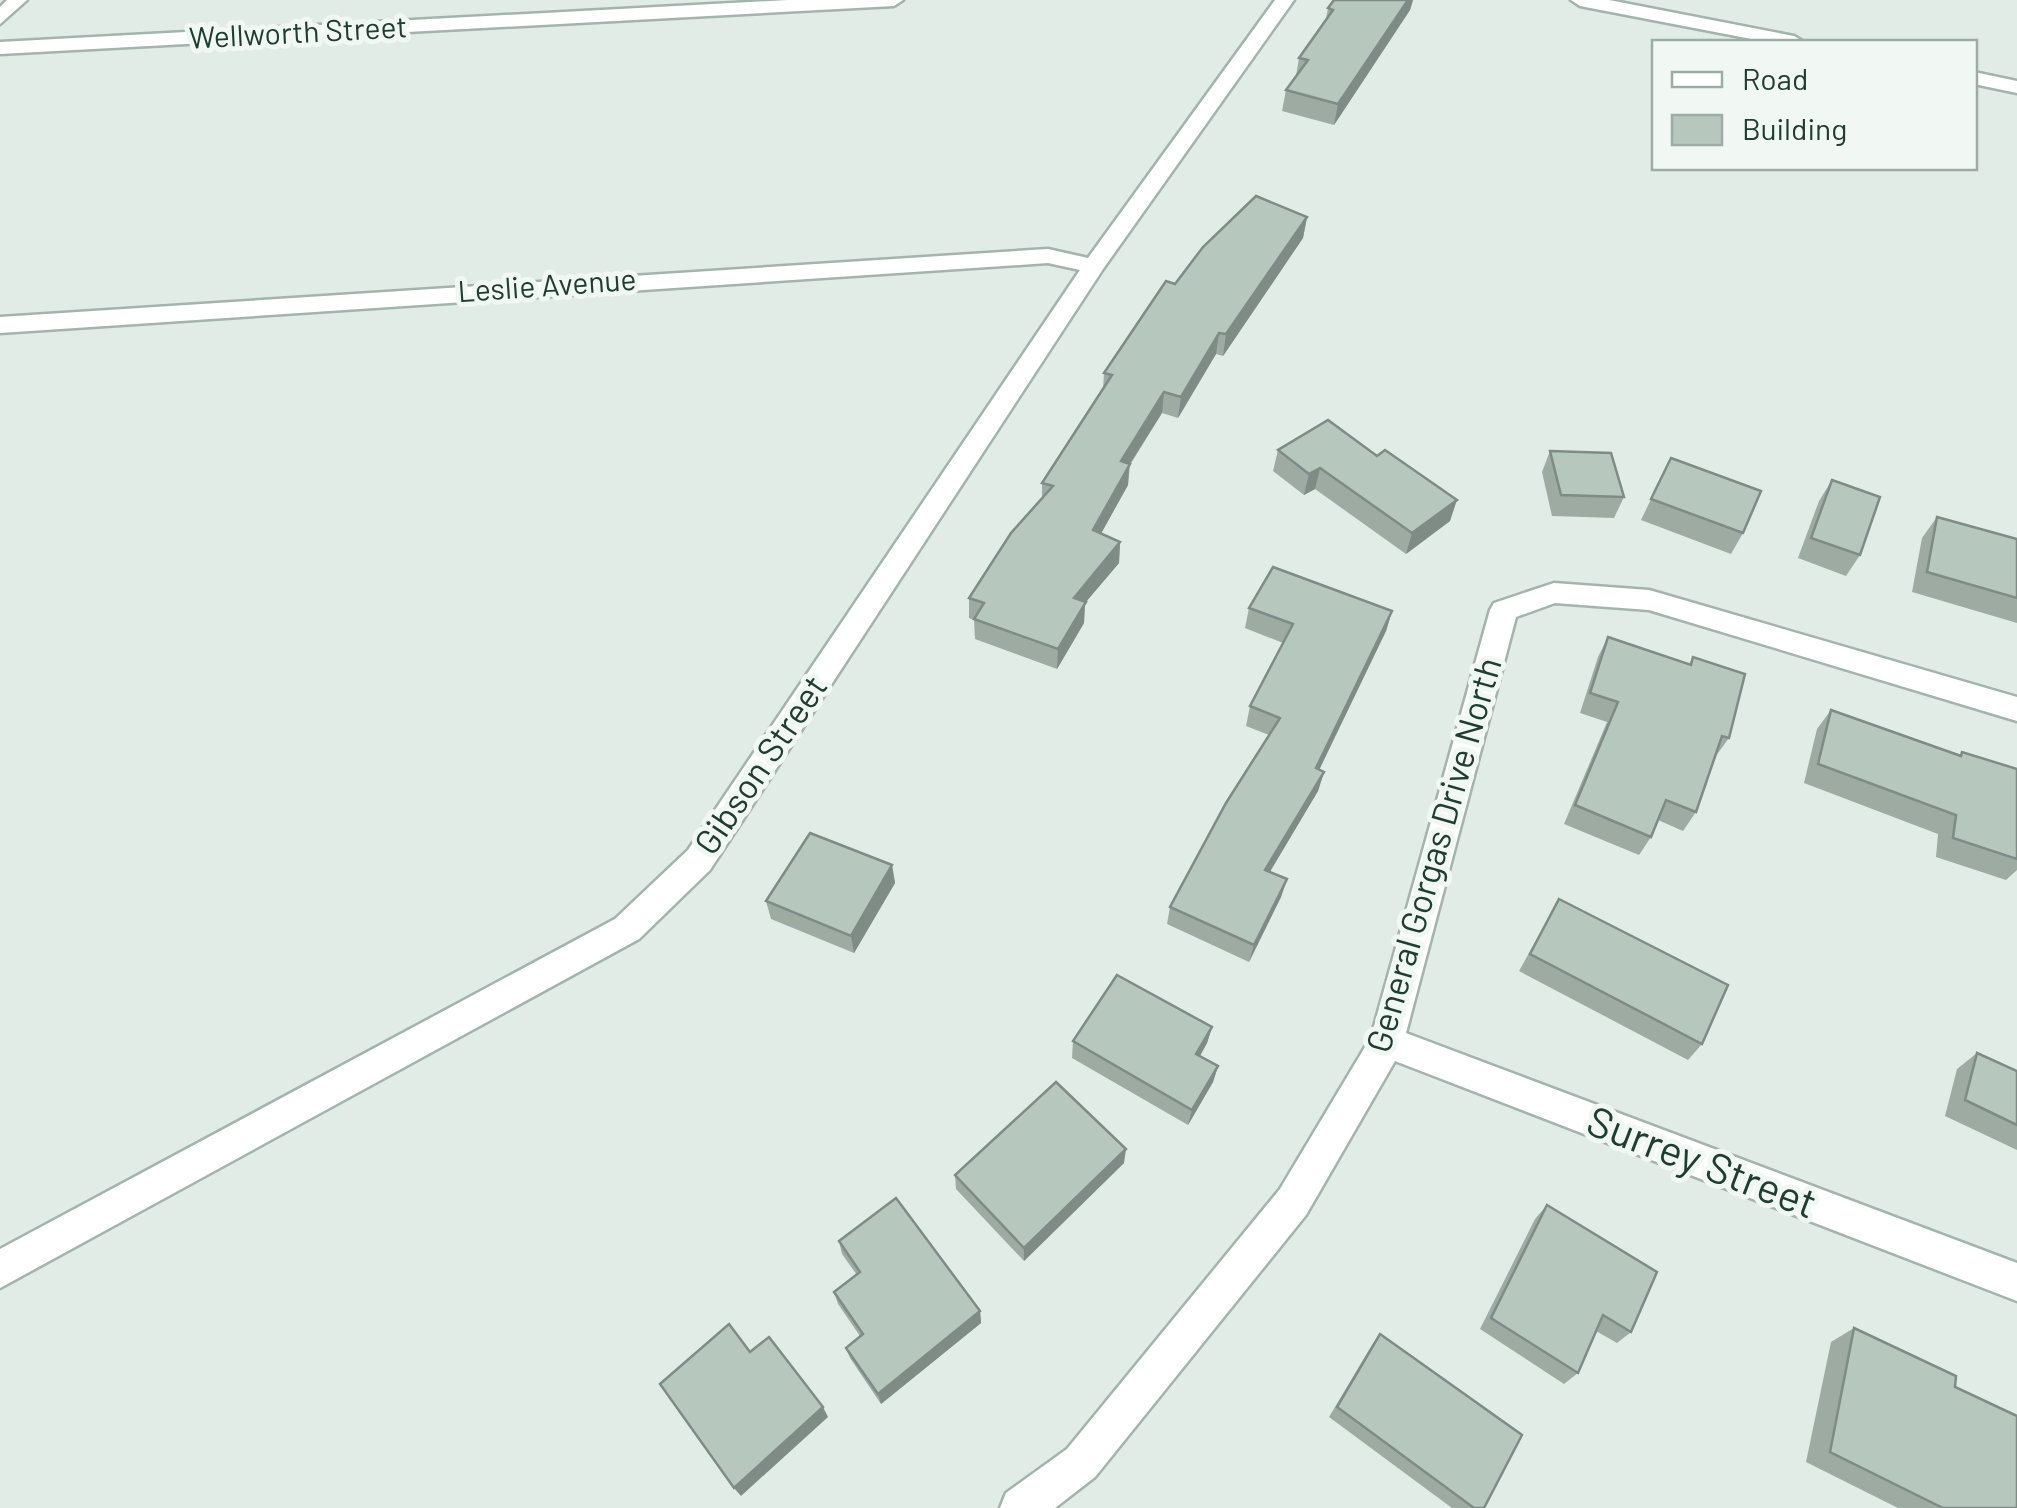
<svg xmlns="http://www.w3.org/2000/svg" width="2017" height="1508" font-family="Barlow,sans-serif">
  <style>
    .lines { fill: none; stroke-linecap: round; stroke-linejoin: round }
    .minor-casing { stroke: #a3b4ac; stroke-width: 5 }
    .minor { fill: #fff; fill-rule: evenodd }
    .wall { fill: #9daba3 }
    .shaded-wall { fill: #7f8b85 }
    .building { fill: #b6c7be; stroke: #7f8b85; stroke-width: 2.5 }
    .labels { text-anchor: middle; stroke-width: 10; stroke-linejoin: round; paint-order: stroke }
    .far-street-label { font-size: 30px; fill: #203d32; stroke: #f1f8f4 }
    .street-label { font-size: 35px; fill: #203d32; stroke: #f1f8f4 }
    .near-street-label { font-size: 42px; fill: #203d32; stroke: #f1f8f4 }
  </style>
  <rect width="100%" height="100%" fill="#e1ece6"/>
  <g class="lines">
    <g class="minor-casing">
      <g id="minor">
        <path d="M7 0H27L0 24V7Z"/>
        <path d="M788 0H903L894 6 0 54V42Z"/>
        <path d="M1275 0H1294L1103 269 710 870 639 939 0 1288V1249L615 919 688 850 1080 270 1048 263 0 333V317L1048 249 1088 258Z"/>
        <path d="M1571 0H1609L1794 36 1804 42H1767L1580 6Z"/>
        <path d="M1974 72 2017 81V93L1974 84Z"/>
        <path d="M1554 583 1649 590 2017 697V721L1649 610 1555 603 1516 617 1406 1033 2017 1263V1301L1395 1061 1306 1215 1095 1477 1055 1508H1000L1006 1493 1067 1449 1280 1189 1371 1037 1490 610 1494 603Z"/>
      </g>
    </g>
    <use href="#minor" class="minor"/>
  </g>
  <g class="wall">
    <path d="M1413 0 1410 10 1334 125 1282 111 1286 90 1296 76 1299 58 1326 19 1328 8Z"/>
    <path d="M1307 217 1303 238 1223 356 1216 354 1178 418 1162 413 1130 465 1128 485 1101 533 1120 542 1119 563 1085 603 1084 623 1057 669 975 639 974 620 969 618V598L1042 498V483L1103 389 1104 373 1175 284Z"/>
    <path d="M1278 450 1450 521 1406 554 1315 489 1304 495 1273 471Z"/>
    <path d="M1550 451 1624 497 1614 518 1552 516 1542 472Z"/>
    <path d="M1671 458 1743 533 1731 554 1641 520Z"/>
    <path d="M1832 480 1860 555 1846 576 1798 558 1819 501Z"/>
    <path d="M1937 517 2017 539V623L1912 592 1922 538Z"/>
    <path d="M1249 608 1392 611 1386 631 1319 769 1324 772 1318 791 1270 872 1287 879 1281 897 1249 962 1167 924 1170 907 1269 735 1246 726 1250 706 1283 643 1245 628Z"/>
    <path d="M1608 637 1689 664 1693 657 1729 738 1715 757 1696 812 1683 831 1658 820 1651 837 1639 855 1564 824 1607 722 1580 713 1598 657Z"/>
    <path d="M1831 710 1959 755 1962 752 2017 769V870L2006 880 1936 857 1938 834 1804 783 1817 729Z"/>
    <path d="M892 865 895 883 854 953 771 919 766 901Z"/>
    <path d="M1559 899 1702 1044 1688 1060 1519 971Z"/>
    <path d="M1212 1027 1207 1043 1200 1056 1218 1066 1213 1082 1188 1125 1072 1058 1073 1041Z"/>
    <path d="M1977 1053 2017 1071V1150L1945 1116 1957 1069Z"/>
    <path d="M1124 1163 1024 1261 956 1189 955 1175Z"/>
    <path d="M1547 1205 1631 1332 1617 1343 1596 1331 1578 1373 1564 1384 1480 1329 1535 1219Z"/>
    <path d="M839 1241 980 1311 981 1323 881 1404 850 1358 846 1348 860 1336 838 1304 834 1292 857 1275 842 1254Z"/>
    <path d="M1854 1328 1955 1387 2017 1508H1898L1806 1462 1831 1342Z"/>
    <path d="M1380 1334 1484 1508H1452L1329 1417 1372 1345Z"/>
  </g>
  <g class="shaded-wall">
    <path d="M1408 0H1413L1410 10 1334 125 1338 104Z"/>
    <path d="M1307 217 1303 238 1223 356 1226 334Z"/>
    <path d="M1219 333 1216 354 1178 418 1181 397Z"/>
    <path d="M1164 392 1162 413 1129 465 1128 485 1092 550 1093 530 1121 461Z"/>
    <path d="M1320 468 1315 489 1304 495 1309 474Z"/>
    <path d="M1457 500 1450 521 1406 554 1412 533Z"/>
    <path d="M1120 542 1119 563 1085 603 1084 623 1057 669 1058 649 1074 598Z"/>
    <path d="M1392 611 1386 631 1311 787 1316 768Z"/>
    <path d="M1324 772 1318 791 1260 888 1265 870Z"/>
    <path d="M892 865 895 883 854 953 851 936Z"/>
    <path d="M1287 879 1281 897 1249 962 1254 945Z"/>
    <path d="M1212 1027 1207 1043 1192 1070 1196 1054Z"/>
    <path d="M1218 1066 1213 1082 1188 1125 1192 1110Z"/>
    <path d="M1126 1149 1124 1163 1024 1261V1248Z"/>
    <path d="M980 1311 981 1323 881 1404 878 1394Z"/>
    <path d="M823 1407 828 1417 741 1496 734 1488Z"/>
  </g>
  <g class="building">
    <path d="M1334 0H1408L1338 104 1286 90 1308 60 1299 58 1333 10 1328 8Z"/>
    <path d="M1256 196 1307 217 1226 334 1219 333 1181 397 1164 392 1121 461 1130 464 1093 530 1120 542 1074 598 1086 602 1058 649 974 619 984 603 969 598 1011 533 1053 486 1042 483 1112 375 1104 373 1166 281 1175 284 1203 247Z"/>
    <path d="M1328 420 1377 456 1385 450 1457 500 1412 533 1320 468 1309 474 1278 450Z"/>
    <path d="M1550 451 1611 453 1624 497 1561 495Z"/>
    <path d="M1671 458 1761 491 1743 533 1651 499Z"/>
    <path d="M1832 480 1880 497 1860 555 1811 538Z"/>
    <path d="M1937 517 2017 539V598L1927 572Z"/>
    <path d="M1273 567 1392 611 1316 768 1324 772 1265 870 1287 879 1254 945 1170 907 1226 803 1280 718 1250 706 1293 624 1249 608Z"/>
    <path d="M1608 637 1691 665 1693 657 1745 674 1729 738 1722 736 1696 812 1666 800 1651 837 1575 805 1618 702 1590 693Z"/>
    <path d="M1831 710 1961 756 1962 752 2017 769V859L1953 838 1956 815 1818 764Z"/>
    <path d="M810 833 892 865 851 936 766 901Z"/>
    <path d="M1559 899 1728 985 1702 1044 1530 954Z"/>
    <path d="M1117 975 1212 1027 1196 1054 1218 1066 1192 1110 1073 1041Z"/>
    <path d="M1977 1053 2017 1071V1125L1965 1100Z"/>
    <path d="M1056 1082 1126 1149 1024 1248 955 1175Z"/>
    <path d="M896 1198 980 1311 878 1394 846 1348 863 1334 834 1292 860 1272 839 1241Z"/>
    <path d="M1547 1205 1657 1272 1631 1332 1603 1315 1578 1373 1491 1318Z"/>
    <path d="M729 1324 750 1352 769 1337 823 1407 734 1488 660 1384Z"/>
    <path d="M1854 1328 1956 1376 1955 1387 2017 1416V1508H1943L1830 1452Z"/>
    <path d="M1380 1334 1522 1435 1484 1508H1474L1337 1407Z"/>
  </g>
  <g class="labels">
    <g class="far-street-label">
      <text transform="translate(298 33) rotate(-3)" y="10">Wellworth Street</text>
      <text transform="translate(547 286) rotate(-4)" y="10">Leslie Avenue</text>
    </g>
    <g class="street-label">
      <text transform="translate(761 765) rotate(-56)" y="12">Gibson Street</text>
      <text transform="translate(1434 855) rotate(-74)" y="12">General Gorgas Drive North</text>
    </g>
    <g class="near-street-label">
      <text transform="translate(1702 1162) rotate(21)" y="15">Surrey Street</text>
    </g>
  </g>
  <rect x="1652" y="40" width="325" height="130" fill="#f1f8f4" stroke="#9dada6" stroke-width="2.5"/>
  <rect x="1672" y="72" width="50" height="15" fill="#ffffff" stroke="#9dada6" stroke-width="2.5"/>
  <text x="1742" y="90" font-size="30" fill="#203d32">Road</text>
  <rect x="1672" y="115" width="50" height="30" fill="#b6c7be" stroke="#9dada6" stroke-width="2.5"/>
  <text x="1742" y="140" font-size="30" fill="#203d32">Building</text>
</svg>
